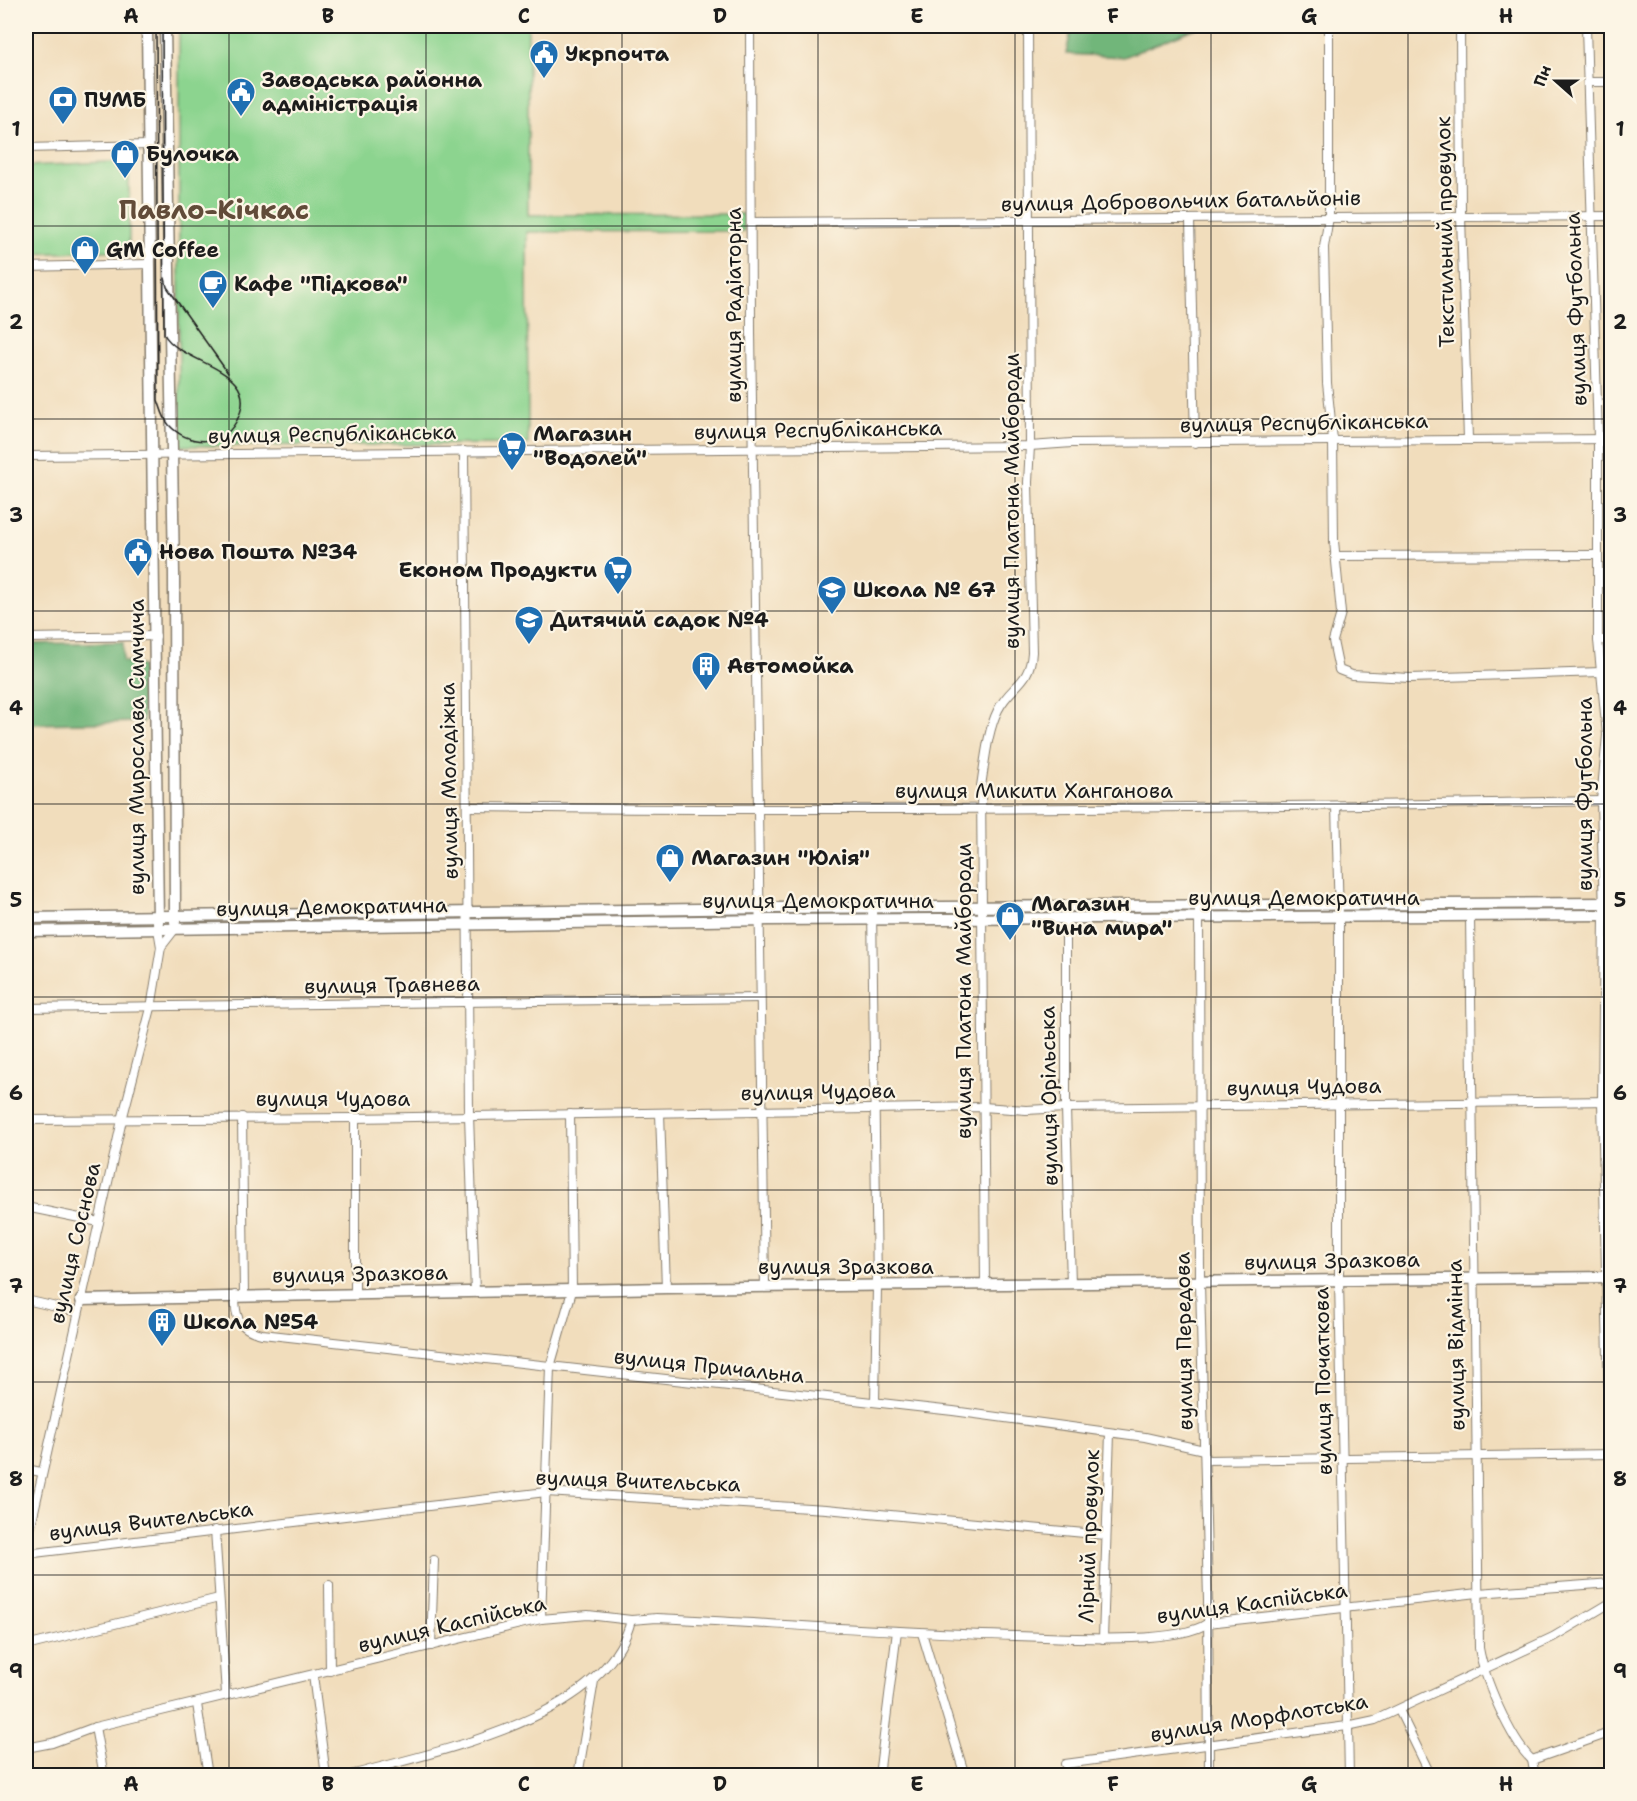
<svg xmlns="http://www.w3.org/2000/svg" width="1637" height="1801" font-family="'Shantell Sans',sans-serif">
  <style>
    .green { fill: #8cd48f; stroke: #547856; stroke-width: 1.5 }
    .forest { fill: #71b67a; stroke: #46694b; stroke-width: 1.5 }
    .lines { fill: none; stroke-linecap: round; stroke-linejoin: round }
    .street-casing { stroke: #867c6c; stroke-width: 10 }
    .secondary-casing { stroke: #867c6c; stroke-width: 13 }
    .street { stroke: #fff; stroke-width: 8 }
    .secondary { stroke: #fff; stroke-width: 10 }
    .tram { stroke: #1c1c1c; stroke-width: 1.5 }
    .grid { fill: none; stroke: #1c1c1c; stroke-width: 1.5; stroke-opacity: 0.55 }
    .labels { text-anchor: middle; stroke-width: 4.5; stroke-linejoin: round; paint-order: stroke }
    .poi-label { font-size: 21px; font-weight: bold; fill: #1c1c1c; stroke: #fcf5e5; text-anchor: start }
    .street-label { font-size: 21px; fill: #1c1c1c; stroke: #fcf5e5 }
    .district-label { font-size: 27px; font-weight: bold; fill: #614b39; stroke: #fcf5e5 }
    .neatline { fill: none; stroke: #1c1c1c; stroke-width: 2 }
    .grid-label { font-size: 20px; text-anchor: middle; font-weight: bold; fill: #1c1c1c }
  </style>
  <rect width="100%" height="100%" fill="#fcf5e5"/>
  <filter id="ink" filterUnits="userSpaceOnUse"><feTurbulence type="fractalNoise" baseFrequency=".0167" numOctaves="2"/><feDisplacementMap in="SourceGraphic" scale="12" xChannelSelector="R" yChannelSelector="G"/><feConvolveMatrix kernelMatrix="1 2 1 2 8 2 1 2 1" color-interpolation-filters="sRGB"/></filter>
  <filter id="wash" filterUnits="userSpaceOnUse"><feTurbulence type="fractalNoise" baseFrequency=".008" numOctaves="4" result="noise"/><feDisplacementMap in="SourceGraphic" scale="24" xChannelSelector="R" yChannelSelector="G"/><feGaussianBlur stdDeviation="1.35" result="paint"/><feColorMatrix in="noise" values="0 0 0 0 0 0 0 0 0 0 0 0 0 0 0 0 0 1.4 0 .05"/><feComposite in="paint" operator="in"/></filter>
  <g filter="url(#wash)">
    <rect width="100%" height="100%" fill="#f1ddbc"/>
    <g class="green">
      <path d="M179 26H528V215L744 214V231L527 232 528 444 179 446Z"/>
      <path d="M129 161V250L32 254 28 166Z"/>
    </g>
    <g class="forest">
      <path d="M1072 26H1201L1124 57 1066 54Z"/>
      <path d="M123 642V661L142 666 143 722 26 724V644Z"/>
    </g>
  </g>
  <g filter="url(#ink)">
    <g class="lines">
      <g class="street-casing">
        <g id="street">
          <path d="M750 26 751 333 765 1287"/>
          <path d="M1329 26V217L1324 247 1327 383 1333 440 1334 541 1341 613 1333 641 1339 670 1352 675 1410 678 1601 672"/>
          <path d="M1460 26 1461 216 1468 439"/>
          <path d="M1586 26 1598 439V640L1607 735 1601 801 1604 915 1602 1101 1612 1528"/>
          <path d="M1589 82H1612"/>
          <path d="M26 148 149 145"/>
          <path d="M1190 219 1195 443"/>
          <path d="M752 222 1612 216"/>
          <path d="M26 267 150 264"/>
          <path d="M464 451 469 1115 475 1292"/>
          <path d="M26 456 1030 446 1072 443 1612 439"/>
          <path d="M1335 556 1597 555"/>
          <path d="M26 638 156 636"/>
          <path d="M1598 640H1612"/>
          <path d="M1336 806 1339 918V1280L1349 1776"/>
          <path d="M467 807C845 812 1223 808 1601 801"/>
          <path d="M1199 906 1200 1283 1208 1600 1209 1776"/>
          <path d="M1066 907V1108L1071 1284"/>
          <path d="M872 908 877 1287 875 1402"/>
          <path d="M1470 916 1479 1648C1484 1678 1510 1740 1532 1760"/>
          <path d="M161 947 175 929"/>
          <path d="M26 1008 760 998"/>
          <path d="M660 1113 666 1288"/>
          <path d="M242 1117 244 1296"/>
          <path d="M355 1118V1295"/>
          <path d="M26 1120 355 1118 983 1107 1026 1110 1066 1108 1612 1101"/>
          <path d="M26 1207 99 1222"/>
          <path d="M985 1286 981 786C985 762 987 732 998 710 1011 684 1030 685 1032 652L1028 482 1030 446 1028 26"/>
          <path d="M235 1295C235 1317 238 1329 262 1334L953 1411 1145 1437 1204 1450"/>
          <path d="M26 1300 78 1312"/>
          <path d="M1205 1460 1612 1454"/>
          <path d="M26 1469 41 1472"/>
          <path d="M215 1530 226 1694"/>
          <path d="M26 1547 122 1120 151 1008 161 947 158 929"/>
          <path d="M26 1554 546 1492 826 1509 1106 1535"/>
          <path d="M329 1585 330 1671"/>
          <path d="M541 1619 550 1367 572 1291 570 1114"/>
          <path d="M922 1633 965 1776"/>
          <path d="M1103 1639 1110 1433"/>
          <path d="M26 1646 219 1598"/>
          <path d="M431 1646 434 1560"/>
          <path d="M313 1675 326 1776"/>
          <path d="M197 1704 208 1776"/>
          <path d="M1399 1710 1431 1776"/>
          <path d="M95 1727 104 1776"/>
          <path d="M26 1748 52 1743 95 1727 541 1619 588 1615 631 1620 657 1618C776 1624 896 1632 1015 1636 1058 1637 1175 1646 1208 1623L1478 1593 1612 1583"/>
          <path d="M1065 1764 1347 1726 1375 1720 1553 1637 1612 1602"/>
          <path d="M347 1776C432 1752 607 1720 631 1620"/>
          <path d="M578 1776 594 1681"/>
          <path d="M879 1776 897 1631"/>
          <path d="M1535 1776 1532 1760 1612 1732"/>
        </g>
      </g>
      <g class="secondary-casing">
        <g id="secondary">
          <path d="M147 26 158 922"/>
          <path d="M165 26 174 574 175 922"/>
          <path d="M26 918 773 908 1612 903"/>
          <path d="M26 931 770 920 1612 915"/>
          <path d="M81 1300 666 1288 1612 1277"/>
        </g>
      </g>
      <use href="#street" class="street"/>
      <use href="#secondary" class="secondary"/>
      <g class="tram">
        <path d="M156 26 158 400C161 408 163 418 169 425 187 445 221 448 236 422 266 368 180 365 164 334L162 26"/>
        <path d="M165 278 167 287 228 373"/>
      </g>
    </g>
  </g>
  <path class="grid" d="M229 26V1776M426 26V1776M622 26V1776M818 26V1776M1015 26V1776M1211 26V1776M1408 26V1776M26 226H1612M26 419H1612M26 611H1612M26 804H1612M26 997H1612M26 1190H1612M26 1382H1612M26 1575H1612"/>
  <defs>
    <g id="civic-pin" transform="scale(1.5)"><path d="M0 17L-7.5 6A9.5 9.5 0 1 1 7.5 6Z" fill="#1f6fb2" stroke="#fcf5e5"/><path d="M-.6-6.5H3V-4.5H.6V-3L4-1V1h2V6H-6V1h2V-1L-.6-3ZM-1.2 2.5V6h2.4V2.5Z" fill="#fff"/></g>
    <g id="bank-pin" transform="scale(1.5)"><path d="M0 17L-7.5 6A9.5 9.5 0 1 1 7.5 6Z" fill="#1f6fb2" stroke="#fcf5e5"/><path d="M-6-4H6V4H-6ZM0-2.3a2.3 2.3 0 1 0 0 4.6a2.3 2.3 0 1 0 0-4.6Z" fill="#fff"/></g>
    <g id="shop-pin" transform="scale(1.5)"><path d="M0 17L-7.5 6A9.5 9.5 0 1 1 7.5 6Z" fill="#1f6fb2" stroke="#fcf5e5"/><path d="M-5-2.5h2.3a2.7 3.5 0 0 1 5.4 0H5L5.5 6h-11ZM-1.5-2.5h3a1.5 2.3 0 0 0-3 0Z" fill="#fff"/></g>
    <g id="cafe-pin" transform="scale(1.5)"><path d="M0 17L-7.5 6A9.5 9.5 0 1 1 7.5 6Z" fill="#1f6fb2" stroke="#fcf5e5"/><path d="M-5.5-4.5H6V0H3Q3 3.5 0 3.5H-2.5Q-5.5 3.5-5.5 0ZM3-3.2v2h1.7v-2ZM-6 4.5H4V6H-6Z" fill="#fff"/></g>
    <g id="supermarket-pin" transform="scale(1.5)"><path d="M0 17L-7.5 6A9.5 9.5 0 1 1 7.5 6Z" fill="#1f6fb2" stroke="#fcf5e5"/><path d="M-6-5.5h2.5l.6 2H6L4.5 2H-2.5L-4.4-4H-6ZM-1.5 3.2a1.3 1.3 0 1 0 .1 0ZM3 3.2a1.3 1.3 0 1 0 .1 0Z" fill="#fff"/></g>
    <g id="school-pin" transform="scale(1.5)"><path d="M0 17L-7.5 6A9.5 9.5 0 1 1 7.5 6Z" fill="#1f6fb2" stroke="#fcf5e5"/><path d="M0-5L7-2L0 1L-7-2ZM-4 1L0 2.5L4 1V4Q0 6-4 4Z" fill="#fff"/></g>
    <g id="building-pin" transform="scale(1.5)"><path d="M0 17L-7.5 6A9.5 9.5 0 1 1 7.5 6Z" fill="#1f6fb2" stroke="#fcf5e5"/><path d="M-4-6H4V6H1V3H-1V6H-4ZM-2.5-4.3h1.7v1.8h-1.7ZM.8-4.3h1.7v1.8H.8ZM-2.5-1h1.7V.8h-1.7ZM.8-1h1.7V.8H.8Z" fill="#fff"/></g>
  </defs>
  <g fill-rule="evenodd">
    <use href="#civic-pin" x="544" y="54"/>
    <use href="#civic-pin" x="241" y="92"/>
    <use href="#bank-pin" x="63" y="100"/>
    <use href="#shop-pin" x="125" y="154"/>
    <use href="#shop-pin" x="85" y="250"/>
    <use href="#cafe-pin" x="213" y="284"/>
    <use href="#supermarket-pin" x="512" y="446"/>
    <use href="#civic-pin" x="138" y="552"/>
    <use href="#supermarket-pin" x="618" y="570"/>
    <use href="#school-pin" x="832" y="590"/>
    <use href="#school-pin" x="529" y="620"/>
    <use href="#building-pin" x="706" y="666"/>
    <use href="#shop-pin" x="670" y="858"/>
    <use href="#shop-pin" x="1010" y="916"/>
    <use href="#building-pin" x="162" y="1322"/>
  </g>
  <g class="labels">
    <g class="poi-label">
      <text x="565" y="61">Укрпочта</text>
      <text x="262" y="87">Заводська районна<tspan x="262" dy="24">адміністрація</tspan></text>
      <text x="84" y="107">ПУМБ</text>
      <text x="146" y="161">Булочка</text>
      <text x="106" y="257">GM Coffee</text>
      <text x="234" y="291">Кафе "Підкова"</text>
      <text x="533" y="441">Магазин<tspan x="533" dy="24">"Водолей"</tspan></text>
      <text x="159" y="559">Нова Пошта №34</text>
      <text x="597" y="577" text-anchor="end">Економ Продукти</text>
      <text x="853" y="597">Школа № 67</text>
      <text x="550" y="627">Дитячий садок №4</text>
      <text x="727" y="673">Автомойка</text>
      <text x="691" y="865">Магазин "Юлія"</text>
      <text x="1031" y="911">Магазин<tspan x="1031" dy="24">"Вина мира"</tspan></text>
      <text x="183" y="1329">Школа №54</text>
    </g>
    <g class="street-label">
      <text transform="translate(1181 201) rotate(-1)" y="7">вулиця Добровольчих батальйонів</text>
      <text transform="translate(1445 232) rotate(-91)" y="7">Текстильний провулок</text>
      <text transform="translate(734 305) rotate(-90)" y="7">вулиця Радіаторна</text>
      <text transform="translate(1576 309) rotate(-92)" y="7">вулиця Футбольна</text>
      <text transform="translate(1304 423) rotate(-1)" y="7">вулиця Республіканська</text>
      <text transform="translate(818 430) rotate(-1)" y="7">вулиця Республіканська</text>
      <text transform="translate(332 434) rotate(-1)" y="7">вулиця Республіканська</text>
      <text transform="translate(1012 501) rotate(-90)" y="7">вулиця Платона Майбороди</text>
      <text transform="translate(137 747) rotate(-90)" y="7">вулиця Мирослава Симчича</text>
      <text transform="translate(449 781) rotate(-91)" y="7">вулиця Молодіжна</text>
      <text x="1034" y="798">вулиця Микити Ханганова</text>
      <text transform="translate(1585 794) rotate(-90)" y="7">вулиця Футбольна</text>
      <text x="1304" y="905">вулиця Демократична</text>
      <text x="818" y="908">вулиця Демократична</text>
      <text transform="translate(332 907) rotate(-1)" y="7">вулиця Демократична</text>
      <text transform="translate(392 985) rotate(-1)" y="7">вулиця Травнева</text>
      <text transform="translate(964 991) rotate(-90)" y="7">вулиця Платона Майбороди</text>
      <text transform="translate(1304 1087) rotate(-1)" y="7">вулиця Чудова</text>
      <text transform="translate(818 1092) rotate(-1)" y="7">вулиця Чудова</text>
      <text transform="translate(1049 1096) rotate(-91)" y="7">вулиця Орільська</text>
      <text x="333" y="1106">вулиця Чудова</text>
      <text transform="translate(75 1243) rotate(-77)" y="7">вулиця Соснова</text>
      <text transform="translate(1332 1261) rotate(-1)" y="7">вулиця Зразкова</text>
      <text x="846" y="1274">вулиця Зразкова</text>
      <text transform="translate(360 1274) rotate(-1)" y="7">вулиця Зразкова</text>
      <text transform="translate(1184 1341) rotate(-91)" y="7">вулиця Передова</text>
      <text transform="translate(1456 1345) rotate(-91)" y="7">вулиця Відмінна</text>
      <text transform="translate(709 1366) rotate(6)" y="7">вулиця Причальна</text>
      <text transform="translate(1323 1381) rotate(-91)" y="7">вулиця Початкова</text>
      <text transform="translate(638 1481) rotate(2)" y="7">вулиця Вчительська</text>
      <text transform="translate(151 1521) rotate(-7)" y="7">вулиця Вчительська</text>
      <text transform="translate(1089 1536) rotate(-88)" y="7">Лірний провулок</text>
      <text transform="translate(1252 1603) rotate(-8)" y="7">вулиця Каспійська</text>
      <text transform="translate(452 1624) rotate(-13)" y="7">вулиця Каспійська</text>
      <text transform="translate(1259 1718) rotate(-9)" y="7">вулиця Морфлотська</text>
    </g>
    <g class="district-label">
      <text x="214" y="219">Павло-Кічкас</text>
    </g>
  </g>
  <rect width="1637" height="1801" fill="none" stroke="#fcf5e5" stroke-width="66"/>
  <g transform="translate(1556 81) rotate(291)" stroke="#fcf5e5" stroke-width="4.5" paint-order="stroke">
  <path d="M0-4.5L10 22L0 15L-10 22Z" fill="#1c1c1c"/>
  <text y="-9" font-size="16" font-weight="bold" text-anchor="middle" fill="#1c1c1c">Пн</text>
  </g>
  <rect x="33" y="33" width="1571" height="1735" class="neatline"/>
  <g class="grid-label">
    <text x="131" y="23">A</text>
    <text x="328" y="23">B</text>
    <text x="524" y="23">C</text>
    <text x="720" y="23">D</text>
    <text x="917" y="23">E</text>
    <text x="1113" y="23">F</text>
    <text x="1309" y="23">G</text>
    <text x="1506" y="23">H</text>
    <text x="16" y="136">1</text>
    <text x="1620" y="136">1</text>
    <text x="16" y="329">2</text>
    <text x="1620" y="329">2</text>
    <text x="16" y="522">3</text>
    <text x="1620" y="522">3</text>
    <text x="16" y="715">4</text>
    <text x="1620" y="715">4</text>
    <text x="16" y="907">5</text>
    <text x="1620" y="907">5</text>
    <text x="16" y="1100">6</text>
    <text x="1620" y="1100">6</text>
    <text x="16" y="1293">7</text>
    <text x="1620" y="1293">7</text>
    <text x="16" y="1486">8</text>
    <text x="1620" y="1486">8</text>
    <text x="16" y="1678">9</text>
    <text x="1620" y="1678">9</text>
    <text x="131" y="1791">A</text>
    <text x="328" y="1791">B</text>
    <text x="524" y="1791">C</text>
    <text x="720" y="1791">D</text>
    <text x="917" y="1791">E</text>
    <text x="1113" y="1791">F</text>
    <text x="1309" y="1791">G</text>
    <text x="1506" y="1791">H</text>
  </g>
</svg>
